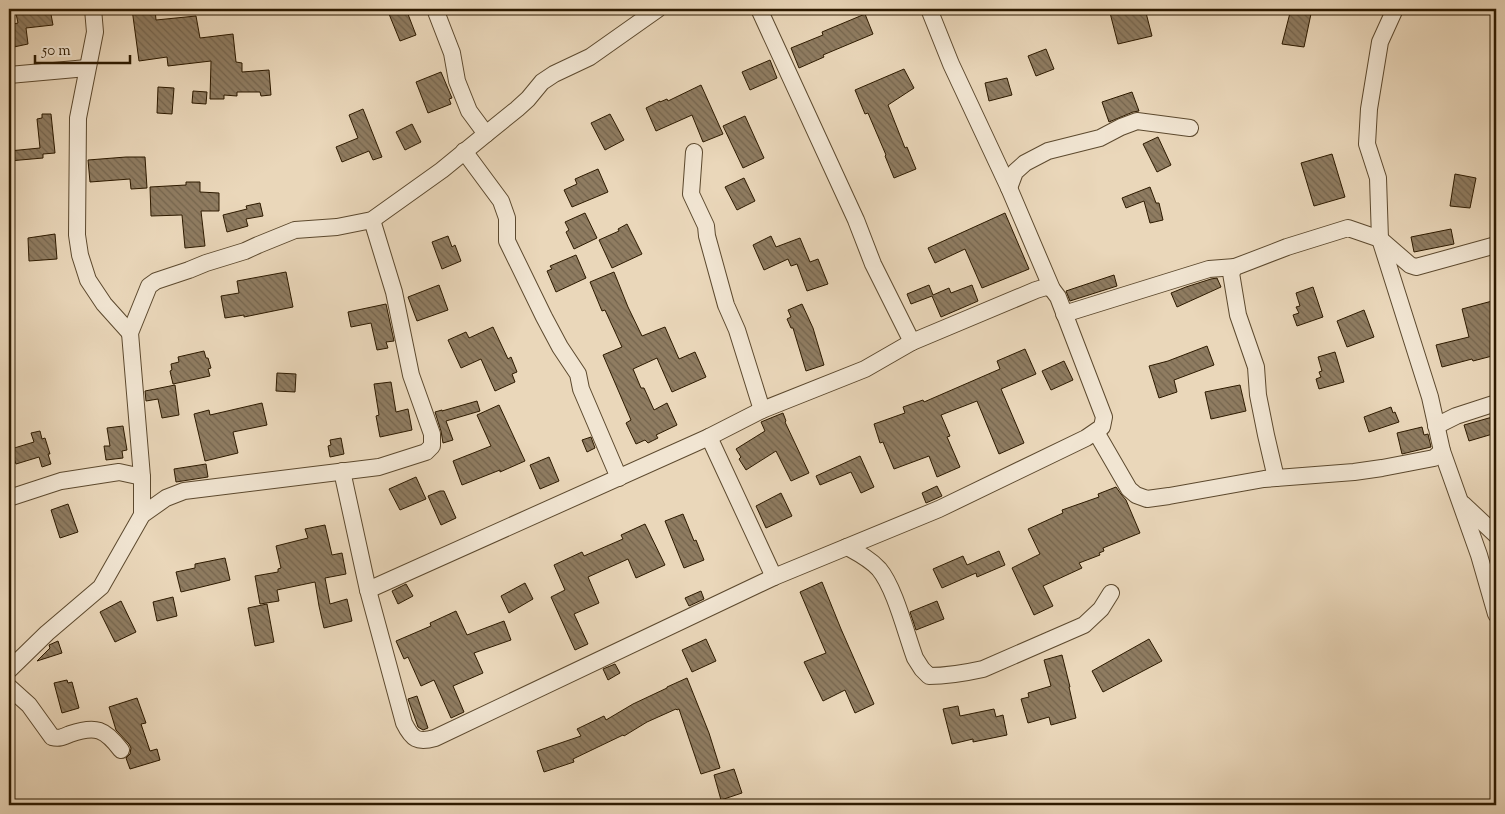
<svg xmlns="http://www.w3.org/2000/svg" width="1505" height="814" font-family="'Sorts Mill Goudy',serif">
  <style>
    .building { fill: url(#building-back-hatch); stroke: #2d1a00 }
    .lines { fill: none; stroke-linecap: round; stroke-linejoin: round }
    .minor-casing { stroke: #5c492e; stroke-width: 18 }
    .minor { stroke: #f1e5d2; stroke-width: 16 }
  </style>
  <defs>
    <pattern id="building-back-hatch" width="6" height="6" patternUnits="userSpaceOnUse" patternTransform="scale(1.25)"><rect width="6" height="6" fill="#8f7c61"/><path d="M-1 5l2 2M0 0l6 6M5-1l2 2" fill="none" stroke="#75654e"/></pattern>
  </defs>
  <rect width="100%" height="100%" fill="#ead7ba"/>
  <filter id="stains"><feTurbulence type="fractalNoise" baseFrequency=".004" numOctaves="4"/><feColorMatrix values="0 0 0 0 .2 0 0 0 0 .09 0 0 0 0 .02 0 0 0 .5 -.17"/></filter>
  <radialGradient id="worn" r=".72"><stop offset=".6" stop-color="#630" stop-opacity="0"/><stop offset="1" stop-color="#630" stop-opacity=".3"/></radialGradient>
  <g class="building">
    <path d="M15 9H50L53 25 26 28 28 44 9 48V25L18 23Z"/>
    <path d="M132 9H155L156 20 196 16 200 38 233 34 236 62 242 63V72L269 70 271 95 261 96 260 92H237V96L224 95V99H210L211 61 168 66 167 57 139 61Z"/>
    <path d="M403 9H406L416 35 400 41 389 14Z"/>
    <path d="M1109 9H1145L1152 36 1118 44Z"/>
    <path d="M1291 9H1312L1304 47 1282 44Z"/>
    <path d="M865 14 873 34 823 55 824 57 799 68 791 48 823 35 822 32Z"/>
    <path d="M1046 49 1054 69 1036 76 1028 56Z"/>
    <path d="M770 60 777 78 750 90 742 72Z"/>
    <path d="M904 69 914 88 888 105 905 148 907 147 916 169 894 178 885 156 886 155 868 113 865 114 855 90Z"/>
    <path d="M441 72 452 98 449 99 451 104 428 113 416 82Z"/>
    <path d="M1007 78 1012 95 989 101 985 83Z"/>
    <path d="M701 85 723 134 703 142 692 115 656 131 646 108 660 101V102L667 99 668 101Z"/>
    <path d="M158 87 174 88 172 114 157 113Z"/>
    <path d="M193 91 207 92 206 104 192 103Z"/>
    <path d="M1132 92 1139 111 1133 112 1109 122 1102 102Z"/>
    <path d="M363 109 382 157 373 160 369 151 342 162 336 147 358 138 349 115Z"/>
    <path d="M42 114H51L55 153 43 154V158L9 161V151L40 148 37 119 42 118Z"/>
    <path d="M610 114 624 140 605 150 591 123Z"/>
    <path d="M745 116 764 158 743 168 723 126Z"/>
    <path d="M412 124 421 142 405 150 396 132Z"/>
    <path d="M1158 137 1171 165 1157 172 1143 144Z"/>
    <path d="M1332 154 1345 197 1314 206 1301 163Z"/>
    <path d="M126 157H145L147 188 131 189 130 179 90 182 88 160Z"/>
    <path d="M598 169 608 192 572 207 564 190 577 184 575 179Z"/>
    <path d="M1455 174 1476 178 1470 208 1450 206Z"/>
    <path d="M744 178 755 201 737 210 725 187Z"/>
    <path d="M186 182H200V192L219 193V211H201L205 246 185 248 182 215 151 216 150 187 186 185Z"/>
    <path d="M1150 187 1156 203H1159L1163 220 1150 223 1144 201 1126 208 1122 198Z"/>
    <path d="M260 203 263 216 246 219 248 226 227 232 223 215 247 209 246 206Z"/>
    <path d="M585 213 597 238 574 249 566 232 569 230 565 222Z"/>
    <path d="M1005 213 1029 269 982 288 965 249 935 263 928 248Z"/>
    <path d="M627 224 642 254 612 268 599 240 619 231 618 229Z"/>
    <path d="M1451 229 1454 244 1414 252 1411 237Z"/>
    <path d="M55 234 57 259 29 261 28 238Z"/>
    <path d="M448 236 452 247 455 245 461 261 442 269 432 242Z"/>
    <path d="M771 236 776 247 800 238 810 262 818 259 828 284 807 291 797 264 791 266 788 259 764 270 753 245Z"/>
    <path d="M576 255 586 278 556 292 547 271 552 269 550 266Z"/>
    <path d="M286 272 293 307 244 317V315L225 318 221 296 239 293 237 281Z"/>
    <path d="M614 272 628 307 642 336 665 327 679 359 695 352 706 377 672 392 657 358 633 369 641 388H644L654 410 667 403 677 425 656 435 658 438 648 443 645 440 636 444 626 423 631 420 603 355 622 347 605 310 602 311 590 282Z"/>
    <path d="M1114 275 1117 286 1070 301 1066 291Z"/>
    <path d="M1217 278 1221 287 1177 307 1171 293 1186 287 1211 279Z"/>
    <path d="M439 285 448 310 417 321 408 297Z"/>
    <path d="M929 285 933 295 949 288 951 293 972 285 978 301 941 317 932 296 911 304 907 294Z"/>
    <path d="M1313 287 1323 317 1297 326 1293 315 1299 313 1296 307 1300 306 1296 293Z"/>
    <path d="M1496 300V355L1473 361 1472 359 1442 367 1436 345 1469 337 1462 309Z"/>
    <path d="M386 304 394 341 386 342 388 348 377 350 371 323 351 327 348 312Z"/>
    <path d="M802 304 813 328 824 365 806 371 793 328H791L787 319 791 317 788 310Z"/>
    <path d="M1364 310 1374 337 1347 347 1337 321Z"/>
    <path d="M493 327 508 359 511 357 517 372 512 374 515 382 495 391 481 359 461 368 448 340 466 332 469 338Z"/>
    <path d="M1207 346 1214 365 1174 380 1177 392 1159 398 1149 366 1168 361Z"/>
    <path d="M1025 349 1036 374 1001 389 1024 443 999 454 977 401 941 415 950 436 947 437 960 467 937 477 929 456 894 469 883 442 880 443 874 424 905 413 903 407 923 400 924 402 1000 369 997 361Z"/>
    <path d="M204 351 206 358H208L211 368 208 369 210 376 173 384 170 371 172 370 171 364 179 362 178 357Z"/>
    <path d="M1335 352 1344 382 1319 389 1316 379 1321 377 1319 372 1322 371 1318 357Z"/>
    <path d="M1064 361 1073 380 1051 390 1042 371Z"/>
    <path d="M277 373 296 374 295 392 276 391Z"/>
    <path d="M391 382 396 412 408 409 412 430 380 437 376 416 379 415 374 384Z"/>
    <path d="M175 385 179 415 162 418 158 399 146 401 145 391Z"/>
    <path d="M1240 385 1246 411 1211 419 1205 392Z"/>
    <path d="M477 401 480 411 446 421 453 440 443 443 441 431 435 412 442 410V411Z"/>
    <path d="M262 403 267 425 233 432 238 453 205 461 194 414 209 410 210 415Z"/>
    <path d="M499 405 525 461 500 472V470L462 485 453 461 491 446 477 415Z"/>
    <path d="M1391 407 1393 413 1395 412 1399 422 1369 432 1364 417Z"/>
    <path d="M783 413 786 421 785 422 809 473 791 481 776 451 746 470 739 459 741 457 736 449 765 431 761 422Z"/>
    <path d="M1496 416V433L1469 441 1464 425Z"/>
    <path d="M123 426 127 450 122 451 123 458 106 460 104 446H110L107 428Z"/>
    <path d="M1422 427 1424 435 1428 434 1431 447 1402 454 1397 433Z"/>
    <path d="M40 431 42 439 45 438 50 454H48L51 464 42 467 39 457 16 464 11 449 34 442 31 433Z"/>
    <path d="M591 437 595 448 587 452 582 440Z"/>
    <path d="M341 438 344 454 330 457 328 446 331 445 330 440Z"/>
    <path d="M860 456 874 487 861 493 851 472 820 485 816 476Z"/>
    <path d="M549 457 559 481 540 489 530 465Z"/>
    <path d="M206 464 208 477 176 482 174 469Z"/>
    <path d="M416 477 426 499 400 510 389 489Z"/>
    <path d="M937 486 942 496 926 503 922 493Z"/>
    <path d="M1116 487 1121 494 1126 500 1140 533 1103 548 1104 551 1099 553 1100 555 1079 563 1082 568 1043 586 1053 606 1034 615 1012 568 1040 554 1028 529 1063 513 1062 510 1099 497 1098 494Z"/>
    <path d="M440 491H444L456 518 441 525 428 496Z"/>
    <path d="M781 493 792 516 766 528 756 506Z"/>
    <path d="M68 504 78 532 60 538 51 510Z"/>
    <path d="M683 514 694 541 696 540 704 560 684 568 665 521Z"/>
    <path d="M645 524 665 565 636 578 628 559 588 577 599 603 574 614 588 644 575 650 551 597 565 590 554 565 582 552 584 556 623 539 621 535Z"/>
    <path d="M325 525 332 555 342 553 346 574 325 578 330 604 347 599 352 621 324 628 319 606 315 582 277 590 279 601 260 604 255 576 278 572V569L281 568 276 546 308 538 305 529Z"/>
    <path d="M999 551 1005 565 977 577 976 573 942 588 933 569 963 556 967 565Z"/>
    <path d="M225 558 230 580 181 592 176 572 195 568V564Z"/>
    <path d="M822 582 841 629 874 704 855 713 845 690 823 701 804 662 826 653 800 592Z"/>
    <path d="M525 583 533 599 509 613 501 596Z"/>
    <path d="M406 584 413 596 398 604 392 591Z"/>
    <path d="M701 591 704 599 689 606 685 598Z"/>
    <path d="M173 597 177 616 157 621 153 602Z"/>
    <path d="M121 601 136 632 115 642 100 612Z"/>
    <path d="M937 601 944 619 916 630 910 612Z"/>
    <path d="M267 604 274 642 255 646 248 608Z"/>
    <path d="M456 611 467 635 504 621 511 640 474 653 483 673 453 686 464 712 451 718 434 680 421 686 408 657 404 659 396 641 431 626 430 623Z"/>
    <path d="M706 639 716 661 692 672 682 650Z"/>
    <path d="M1149 639 1162 661 1103 692 1092 671Z"/>
    <path d="M58 641 62 653 37 661 50 648 49 645Z"/>
    <path d="M1062 655 1070 687H1069L1076 718 1051 725 1049 717 1028 723 1021 699 1029 697 1028 693 1051 686 1044 660Z"/>
    <path d="M615 664 620 673 608 680 603 669Z"/>
    <path d="M687 678 709 733 720 768 701 774 679 709 677 710 676 709 647 722 624 736 623 735 573 759 574 762 544 772 537 751 581 736 577 729 604 716 606 720 633 704 667 688V687Z"/>
    <path d="M67 680 68 683 72 682 79 708 62 713 54 683Z"/>
    <path d="M417 696 428 728 423 730 418 727 408 699Z"/>
    <path d="M137 698 146 723 141 724 150 751 157 749 160 760 130 769 126 758 130 754 131 748 129 744 116 730 109 707Z"/>
    <path d="M958 706 960 716 994 709 996 717 1003 715 1007 735 973 742V739L952 744 943 709Z"/>
    <path d="M734 769 742 793 721 800 714 775Z"/>
  </g>
  <g class="lines">
    <g class="minor-casing">
      <g id="minor">
        <path d="M93 9 95 32 78 118 77 235 80 255 88 280 104 304 130 333"/>
        <path d="M435 9 452 53 457 81 469 111 486 134"/>
        <path d="M759 9 856 220 873 264 912 342"/>
        <path d="M1395 9 1380 42 1369 109 1367 144 1378 178 1380 239 1430 397 1442 451 1479 555 1496 614"/>
        <path d="M9 75 87 68"/>
        <path d="M464 151 501 201 507 218V241L544 317 560 347 578 374 581 389 619 478"/>
        <path d="M694 152 691 194 706 226 707 236 726 305 737 330 762 410"/>
        <path d="M1009 188 1015 172 1025 163 1048 151 1100 138 1121 127 1137 121 1190 128"/>
        <path d="M1064 314 1209 269 1235 267"/>
        <path d="M1436 426 1456 416 1496 403"/>
        <path d="M1096 432 1129 489 1136 495 1147 499 1169 496 1264 479 1354 472 1382 468 1434 458 1442 451"/>
        <path d="M709 437 774 577"/>
        <path d="M342 471 368 590 404 723C412 739 417 743 435 738L774 577 939 509 1086 438 1102 427 1104 417 1058 297 1052 289 1009 188 951 64 929 9"/>
        <path d="M1276 478 1266 435 1258 395 1256 367 1238 315 1231 273 1235 267 1287 247 1348 228 1380 239 1410 265 1416 267 1496 245"/>
        <path d="M9 498 61 481 119 472 142 477"/>
        <path d="M1463 504 1496 535"/>
        <path d="M142 515V477L130 333 149 286 156 281 189 270 206 263 245 251 258 245 295 230 337 227 372 220 442 170 486 134 517 109 528 99 542 82 554 74 590 57 658 9"/>
        <path d="M847 547C858 553 870 559 879 569 895 588 906 634 915 658L922 669 929 676C948 676 965 673 983 669L1084 625 1101 609 1111 593"/>
        <path d="M368 590 709 437 762 410 865 369 912 342 1036 290 1046 287 1052 289"/>
        <path d="M9 670 47 633 101 587 142 515 166 498 184 491 379 467 426 452 432 446V434L411 375 394 292 372 220"/>
        <path d="M9 687 29 705 52 737C59 739 63 737 70 734 96 725 105 729 121 750"/>
      </g>
    </g>
    <use href="#minor" class="minor"/>
  </g>
  <rect width="1505" height="814" fill="none" stroke="#ead7ba" stroke-width="30"/>
  <rect x="10" y="10" width="1485" height="794" fill="none" stroke="#2d1a00" stroke-width="2.5"/>
  <rect x="15" y="15" width="1475" height="784" fill="none" stroke="#2d1a00"/>
  <path d="M35 55v8h95v-8" fill="none" stroke="#2d1a00" stroke-width="2.5"/>
  <text x="42" y="55" font-size="15" fill="#2d1a00" stroke="#f1e5d2" stroke-width="4" paint-order="stroke">50 m</text>
  <rect width="100%" height="100%" filter="url(#stains)"/>
  <rect width="100%" height="100%" fill="url(#worn)"/>
</svg>
